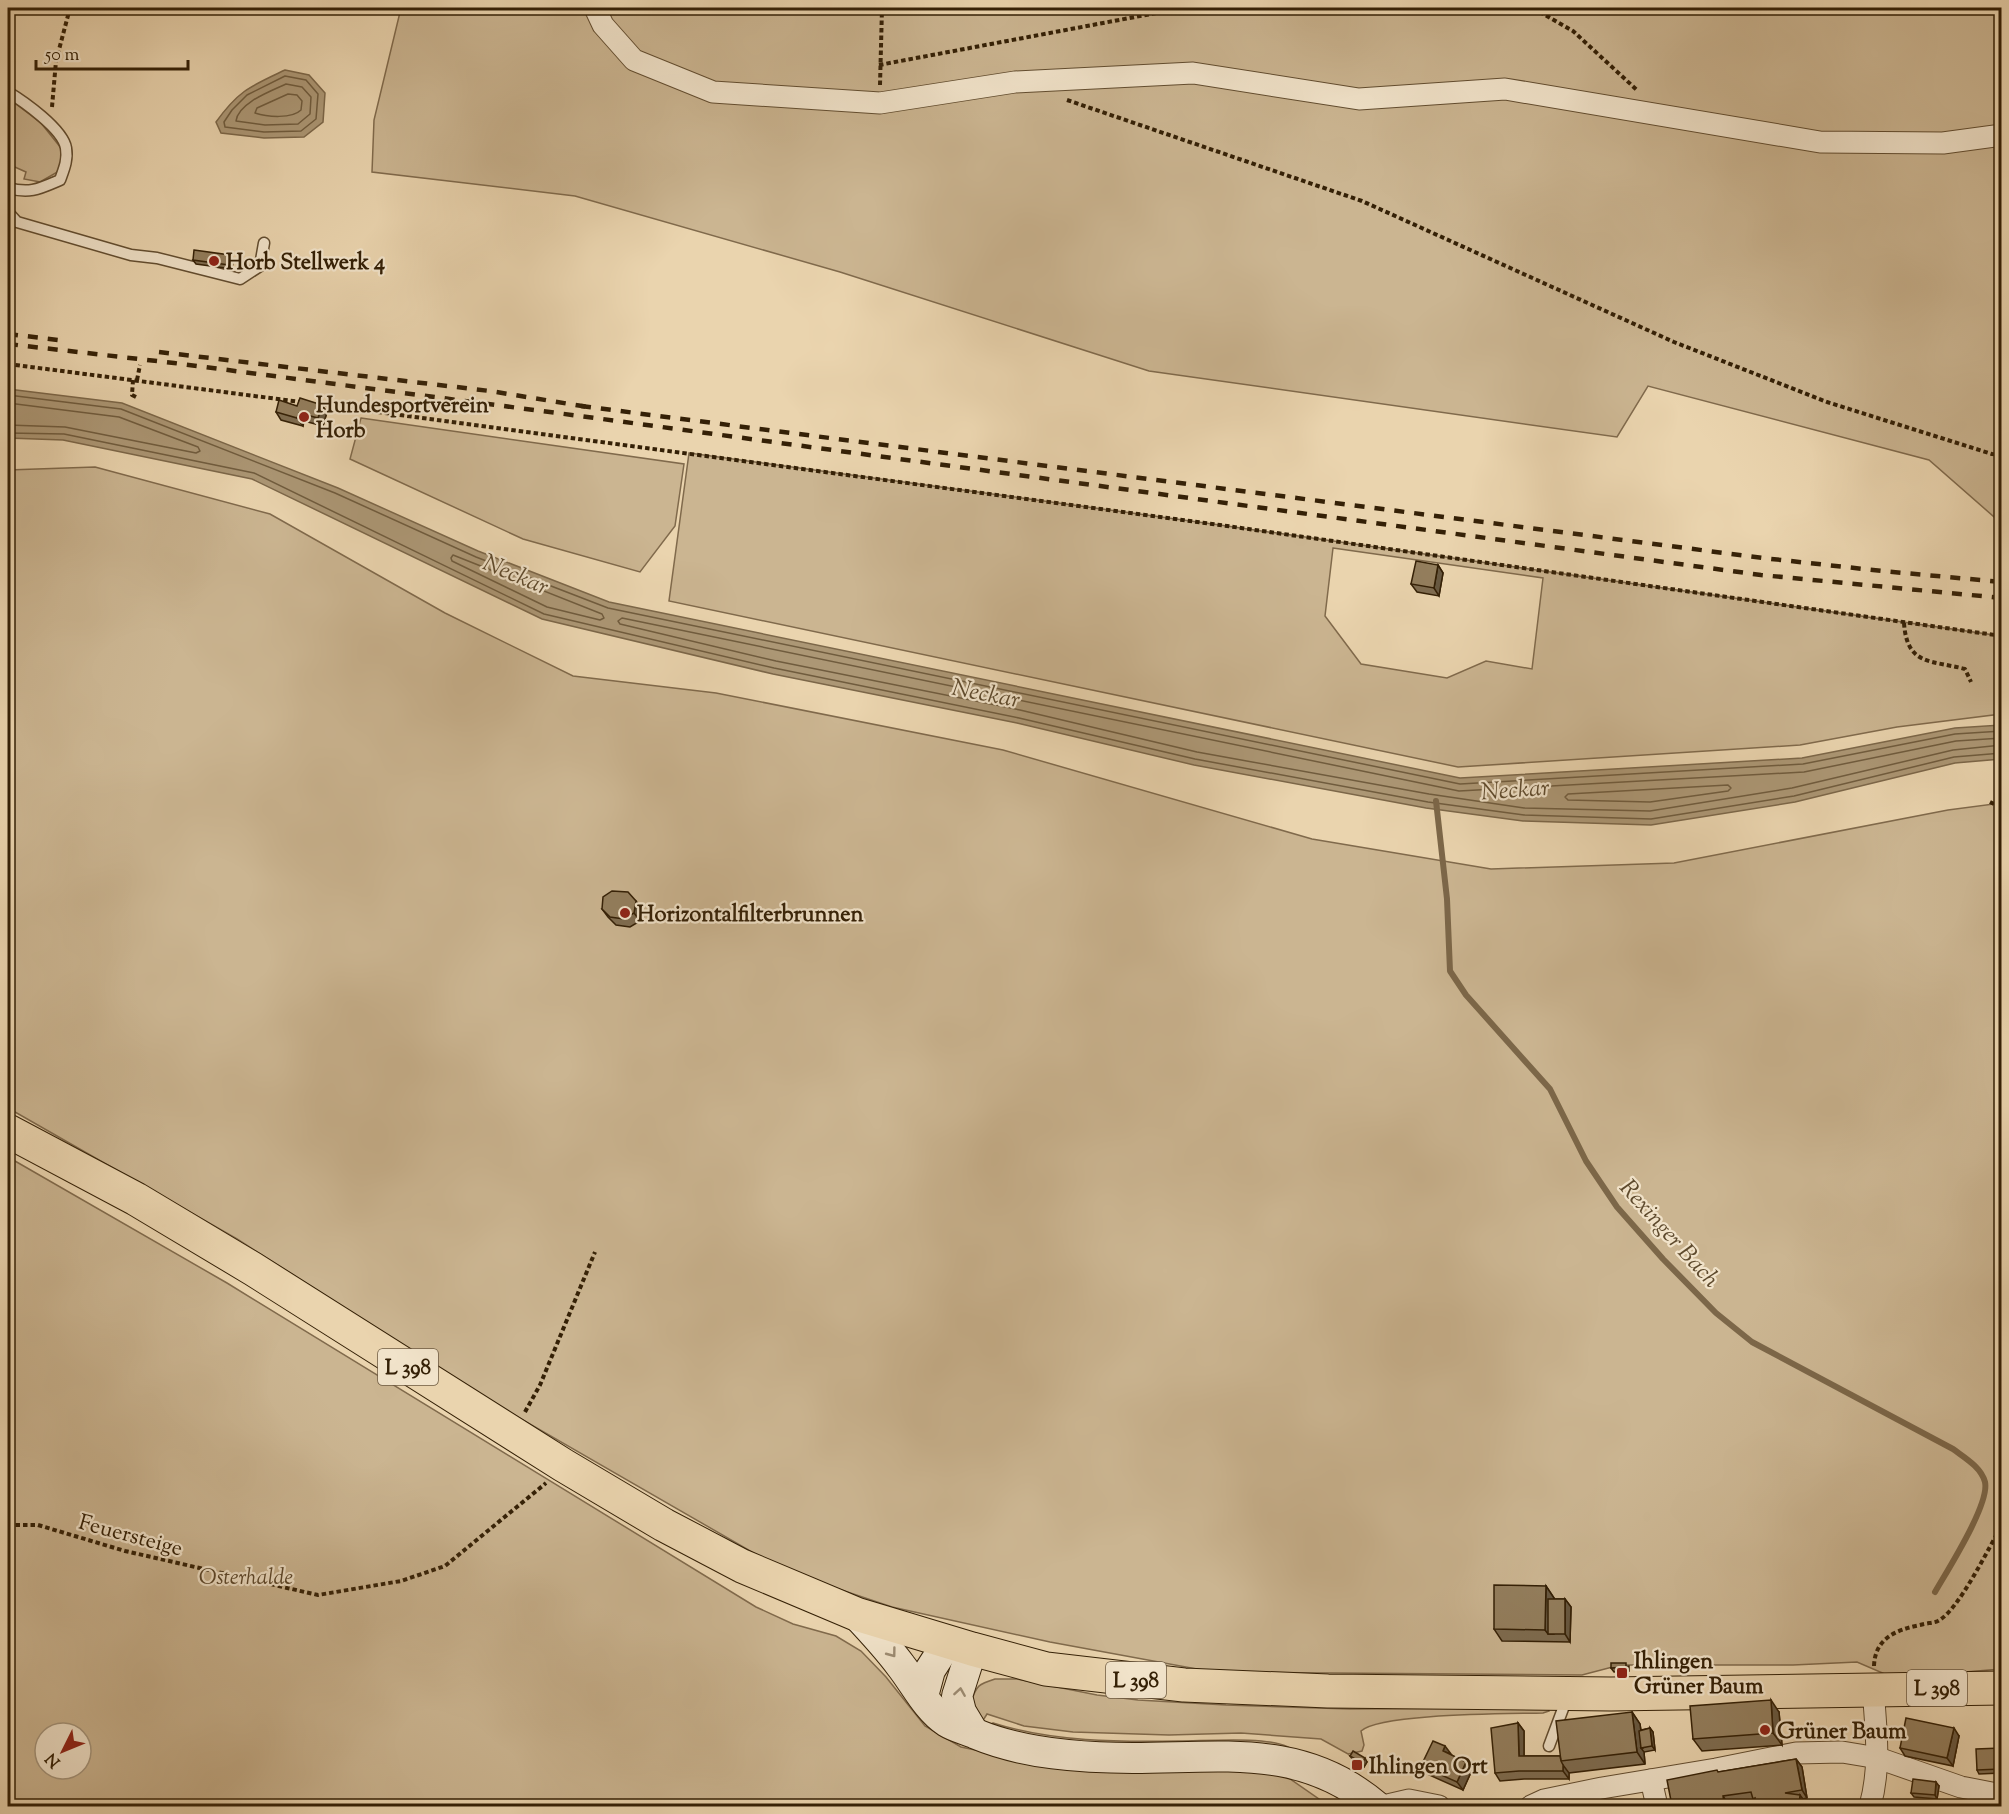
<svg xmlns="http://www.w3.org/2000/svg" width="2009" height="1814" font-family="'Sorts Mill Goudy',serif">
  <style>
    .green { fill: #cbb591; stroke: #806a4c; stroke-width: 1.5; fill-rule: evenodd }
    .water { fill: #ac9775; stroke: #7c6749; stroke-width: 1.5 }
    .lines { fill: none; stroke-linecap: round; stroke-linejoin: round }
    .shore { stroke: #705c3e; stroke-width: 1.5 }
    .stream { stroke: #7c6749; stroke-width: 6 }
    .lane-casing { stroke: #624d30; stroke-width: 13 }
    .street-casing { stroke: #624d30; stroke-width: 23 }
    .secondary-casing { stroke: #342006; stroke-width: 32 }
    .primary-casing { stroke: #342006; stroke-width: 35 }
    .path { stroke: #342006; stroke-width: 4; stroke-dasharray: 4.5 3; stroke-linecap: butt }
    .lane { stroke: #f1e3ca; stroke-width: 10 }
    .street { stroke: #f1e3ca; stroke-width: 21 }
    .secondary { stroke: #f1e3ca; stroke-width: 30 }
    .primary { stroke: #ead4ae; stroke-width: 33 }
    .rail { stroke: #342006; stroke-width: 4.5; stroke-dasharray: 10 10; stroke-linecap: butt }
    .wall { fill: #7e6c50; stroke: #342006; stroke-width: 1.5 }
    .shaded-wall { fill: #675841; stroke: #342006; stroke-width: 1.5 }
    .building { fill: #937e5d; stroke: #342006; stroke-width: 1.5 }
    .oneway { stroke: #9c8b72 }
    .poi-dot { fill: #8f2418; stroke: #f1e3ca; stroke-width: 2 }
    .labels { text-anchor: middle; stroke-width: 4.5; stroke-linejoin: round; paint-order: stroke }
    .shield { fill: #f1e3ca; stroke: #6d5a41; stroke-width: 1.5 }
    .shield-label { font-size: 21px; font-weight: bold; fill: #342006 }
    .poi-label { font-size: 22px; font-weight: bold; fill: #342006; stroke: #f1e3ca; text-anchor: start }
    .street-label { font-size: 22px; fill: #342006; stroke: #f1e3ca }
    .park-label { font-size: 22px; font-style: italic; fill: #5a4529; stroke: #f1e3ca }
    .water-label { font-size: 24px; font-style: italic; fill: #5e4a2d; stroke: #f1e3ca }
  </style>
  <rect width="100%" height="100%" fill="#ead4ae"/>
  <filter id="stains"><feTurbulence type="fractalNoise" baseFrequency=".00333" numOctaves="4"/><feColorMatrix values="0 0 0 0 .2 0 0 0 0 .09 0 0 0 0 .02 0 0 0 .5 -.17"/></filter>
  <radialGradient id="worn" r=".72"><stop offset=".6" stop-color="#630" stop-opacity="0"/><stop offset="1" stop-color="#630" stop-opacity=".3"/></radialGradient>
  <g class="green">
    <path d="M401 8H2001V523L1929 460 1648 386 1617 437 1149 371 840 272 575 196 372 172 374 120Z"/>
    <path d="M8 98 41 123 61 148V170L40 182 24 179 26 172 8 164Z"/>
    <path d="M361 418 684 464 675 526 640 572 523 539 350 459Z"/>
    <path d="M689 453 1220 525 2001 636V714L1897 727 1800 745 1458 767 669 601ZM1333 548 1543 578 1532 669 1486 661 1447 678 1361 664 1325 616Z"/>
    <path d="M95 467 270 514 445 613 573 676 716 693 1003 750 1312 839 1491 869 1674 863 1948 810 2001 803V1669L1894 1678 1857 1662 1793 1665H1620L1582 1675 1213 1672 1050 1642 892 1607 785 1571 490 1401 237 1239 8 1108V470Z"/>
    <path d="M8 1157 227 1283 756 1607 793 1624 836 1636 861 1651 886 1677 925 1726 961 1747 1062 1768 1227 1766 1283 1774 1329 1806H8ZM45 1733H81V1769H45Z"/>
    <path d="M995 1679H1017L1097 1695 1138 1700 1226 1705 1350 1709 1548 1708 1549 1711 1543 1713C1511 1714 1380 1713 1361 1731L1364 1745 1362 1751 1348 1754 1321 1739 1241 1733 1169 1735 1073 1732 1024 1726 987 1714 982 1722 971 1703C976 1685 979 1684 995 1679Z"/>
    <path d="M993 1723C1053 1742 1118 1742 1179 1741 1206 1741 1266 1736 1288 1747L1273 1749 1093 1747 990 1728Z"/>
  </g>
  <g class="water">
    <path d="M285 70 309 75 325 93 323 122 304 137 264 138 221 133 216 122C239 90 251 86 285 70Z"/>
    <path d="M8 389 122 403 338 488 478 551 609 602 1460 778 1802 758 1955 728 2001 725V759L1955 763 1795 802 1651 825 1523 821 1426 808 1194 765 1017 723 773 674 542 619 252 479 63 440 8 438Z"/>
  </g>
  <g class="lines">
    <g class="shore">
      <path d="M285 76 306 80 318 94 316 119 301 131 264 132 225 127 224 122 232 110 247 95Z"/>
      <path d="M286 84 302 87 311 97 310 114 298 124 265 125 236 121C238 103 271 91 286 84Z"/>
      <path d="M288 94 297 95 302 101 301 110C292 119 267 117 255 113L257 108Z"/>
      <path d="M8 395 121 409 335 493 476 557 608 608 1460 784 1803 764 1955 734 2002 731"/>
      <path d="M8 403 119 417 198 447 200 451 196 453 65 427 8 425"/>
      <path d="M8 433 64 434 254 473 544 614 774 668 1019 718 1195 759 1428 802 1524 815 1651 819 1794 796 1954 757 2002 753"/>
      <path d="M453 555 602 614 604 618 600 620 547 607 452 561 451 558Z"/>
      <path d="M2002 738 1956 741 1804 772 1459 791 622 618 618 621 620 624 776 661 1020 710 1197 752 1429 794 1524 808 1650 811 1792 788 1953 750 2002 745"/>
      <path d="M1728 785 1731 788 1728 791 1650 802 1568 800 1565 797 1568 794Z"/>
    </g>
    <path class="stream" d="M1436 801 1447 899 1450 971 1466 995 1550 1089 1586 1161 1617 1207 1663 1259 1716 1313 1752 1342 1953 1449C1965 1458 1981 1467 1985 1482 1990 1504 1947 1571 1935 1592"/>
    <g class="lane-casing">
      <g id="lane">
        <path d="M8 92C23 101 63 129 66 148 68 160 64 169 60 180 39 189 30 194 8 188"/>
        <path d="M8 212 17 222 131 255 157 258 240 279 260 266 264 243"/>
        <path d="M1549 1746 1567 1698"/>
      </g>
    </g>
    <g class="street-casing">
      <g id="street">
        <path d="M595 8 603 25 634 60 713 92 880 103 1015 82 1193 73 1359 99 1505 89 1820 142 1943 143 2002 135"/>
        <path d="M1651 1780 1657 1806"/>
        <path d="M1383 1806 1409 1800 1439 1806"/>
        <path d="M1531 1806 1544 1800 1602 1788 1716 1769 1796 1753 1842 1752 1878 1758 1961 1787 2002 1795"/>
        <path d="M1870 1806C1881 1767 1876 1729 1873 1689"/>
      </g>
    </g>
    <g class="secondary-casing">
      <g id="secondary">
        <path d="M856 1614C872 1631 887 1647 901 1666 915 1684 927 1709 947 1722 955 1727 967 1730 976 1734 1024 1754 1081 1758 1133 1758 1221 1758 1302 1743 1376 1806"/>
        <path d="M972 1649 957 1696 961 1712 973 1732"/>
        <path d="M923 1696 930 1670 948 1642"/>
      </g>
    </g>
    <g class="primary-casing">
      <path id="primary" d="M8 1131 136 1199 253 1269 563 1465 664 1525 742 1566 856 1614 972 1649 1046 1669 1184 1685 1328 1691 1611 1694 2002 1688"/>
    </g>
    <g class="path">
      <path d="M1533 8 1573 31 1638 91"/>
      <path d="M879 65 1183 8 1290 11V8"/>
      <path d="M880 85 882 8"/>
      <path d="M1067 100 1362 201 1674 342 1827 402 1992 454 2002 455"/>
      <path d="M52 107 56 61 70 8"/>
      <path d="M8 364 301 402"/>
      <path d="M133 380 132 395 138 398"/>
      <path d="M137 380 140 365"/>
      <path d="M318 404 1220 525 2002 636"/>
      <path d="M1904 623C1907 666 1931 660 1965 669L1971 682"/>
      <path d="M1990 802 2002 808"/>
      <path d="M525 1412 540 1385 595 1252"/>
      <path d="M8 1525H38L125 1551 318 1595 401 1581 445 1566 546 1483"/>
      <path d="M1874 1666C1875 1638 1896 1630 1920 1625 1926 1623 1934 1623 1938 1621 1959 1610 1989 1547 2002 1525"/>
    </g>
    <use href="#lane" class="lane"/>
    <use href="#street" class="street"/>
    <use href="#secondary" class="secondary"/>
    <use href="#primary" class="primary"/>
    <g class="rail">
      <path d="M8 334 67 341"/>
      <path d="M8 344 174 363 580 416 1761 575 2002 598"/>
      <path d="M159 352 490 391 588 407"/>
      <path d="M581 406 1763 558 1882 571 2002 582"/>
    </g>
  </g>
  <g class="wall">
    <path d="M233 259 232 269 196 264 193 260Z"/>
    <path d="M297 406 327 412 323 426 304 421 303 426 281 420 276 412Z"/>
    <path d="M1438 565 1443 573 1439 596 1417 592 1411 584Z"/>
    <path d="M602 909H642L640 921 630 927 616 925 608 917Z"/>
    <path d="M1546 1586 1554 1598V1599H1565L1571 1607 1570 1642 1502 1641 1494 1629Z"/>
    <path d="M1629 1666V1671L1614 1672 1611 1668Z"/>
    <path d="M1632 1712 1640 1724 1641 1730 1650 1728 1653 1732 1655 1750 1644 1752 1645 1764 1569 1773V1779H1524L1500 1781 1495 1773 1518 1723 1524 1731V1756H1560Z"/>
    <path d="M1779 1712 1782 1745 1702 1751 1693 1739Z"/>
    <path d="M1959 1736 1953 1766 1905 1756 1900 1748Z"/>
    <path d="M2001 1748V1773L1979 1774 1977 1770Z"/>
    <path d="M1451 1755 1466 1762 1472 1770 1463 1790 1427 1774 1421 1766Z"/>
    <path d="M1350 1756 1367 1762 1364 1767 1353 1760Z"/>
    <path d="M1796 1759 1802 1767 1807 1798 1803 1799 1806 1803H1755L1754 1800 1728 1804 1729 1806H1672L1719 1772Z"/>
    <path d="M1939 1786 1937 1799 1914 1797 1911 1793Z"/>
  </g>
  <g class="shaded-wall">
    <path d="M230 255 233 259 232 269 229 265Z"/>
    <path d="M322 405 327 412 323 426 318 418Z"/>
    <path d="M299 413 304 421 303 426 297 418Z"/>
    <path d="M1438 565 1443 573 1439 596 1434 588Z"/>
    <path d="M636 901 642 909 640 921 634 913Z"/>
    <path d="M1546 1586 1554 1598V1634H1548L1545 1630Z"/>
    <path d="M1565 1599 1571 1607 1570 1642 1565 1634Z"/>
    <path d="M1771 1700 1779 1712 1782 1745 1773 1733Z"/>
    <path d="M1632 1712 1640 1724 1643 1748H1641L1644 1752 1645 1764 1637 1752Z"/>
    <path d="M1518 1723 1524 1731V1764L1519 1756Z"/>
    <path d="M1650 1728 1653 1732 1655 1750 1652 1746Z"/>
    <path d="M1954 1728 1959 1736 1953 1766 1947 1758Z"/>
    <path d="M1445 1746 1451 1754 1443 1751Z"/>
    <path d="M1365 1758 1367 1762 1364 1767 1362 1763Z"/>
    <path d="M1796 1759 1802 1767 1807 1798 1802 1790Z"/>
    <path d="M1466 1762 1472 1770 1463 1790 1457 1782Z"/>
    <path d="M1563 1765 1569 1773V1779L1563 1771Z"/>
    <path d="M1936 1782 1939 1786 1937 1799 1935 1795Z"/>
    <path d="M1800 1795 1806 1803V1806H1799Z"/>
    <path d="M1723 1796 1728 1804 1729 1806H1727L1724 1803Z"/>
  </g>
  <g class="building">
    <path d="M194 250 230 255 229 265 193 260Z"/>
    <path d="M300 398 322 405 318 418 299 413 297 418 276 412 279 400 297 406Z"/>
    <path d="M1416 561 1438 565 1434 588 1411 584Z"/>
    <path d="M612 891 628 892 636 901 634 913 624 919 610 917 602 909 603 897Z"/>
    <path d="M1494 1585 1546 1586 1545 1630 1494 1629Z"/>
    <rect x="1548" y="1599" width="17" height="35"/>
    <path d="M1611 1663H1626V1667L1611 1668Z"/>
    <path d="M1771 1700 1773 1733 1693 1739 1690 1706Z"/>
    <path d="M1632 1712 1637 1752 1561 1761 1556 1721Z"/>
    <path d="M1906 1718 1954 1728 1947 1758 1900 1748Z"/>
    <path d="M1518 1723 1519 1756H1560L1561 1761 1563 1765V1771H1519L1495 1773 1491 1728Z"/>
    <path d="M1650 1728 1652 1746 1641 1748 1639 1731Z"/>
    <path d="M1433 1741 1445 1746 1443 1751 1466 1762 1457 1782 1421 1766Z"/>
    <path d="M2001 1748V1769L1977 1770 1976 1749Z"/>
    <path d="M1353 1751 1365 1758 1362 1763 1350 1756Z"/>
    <path d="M1796 1759 1802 1790 1785 1793 1800 1795 1799 1806H1755V1798L1753 1799 1751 1792 1723 1796 1724 1803 1705 1806H1672L1667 1780 1717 1770 1718 1772Z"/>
    <path d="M1913 1779 1936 1782 1935 1795 1911 1793Z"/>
  </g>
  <defs><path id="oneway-chevron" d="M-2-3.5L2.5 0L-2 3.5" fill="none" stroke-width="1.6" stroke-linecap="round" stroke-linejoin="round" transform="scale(1.5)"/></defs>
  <g class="oneway">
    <use href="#oneway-chevron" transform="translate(892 1653) rotate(53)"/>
    <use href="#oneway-chevron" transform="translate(960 1692) rotate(-81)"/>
  </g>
  <g class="poi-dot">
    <circle cx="214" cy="261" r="6"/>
    <circle cx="304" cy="417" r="6"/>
    <circle cx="625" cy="913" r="6"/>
    <rect x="1616" y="1667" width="12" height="12" rx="3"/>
    <circle cx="1765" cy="1730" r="6"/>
    <rect x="1351" y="1759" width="12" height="12" rx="3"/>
  </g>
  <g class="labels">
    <g class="shield">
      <rect x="378" y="1349" width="60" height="36" rx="4.5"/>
      <rect x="1106" y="1662" width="60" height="36" rx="4.5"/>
      <rect x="1907" y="1670" width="60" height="36" rx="4.5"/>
    </g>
    <g class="shield-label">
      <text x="408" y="1374">L 398</text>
      <text x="1136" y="1687">L 398</text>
      <text x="1937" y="1695">L 398</text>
    </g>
    <g class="poi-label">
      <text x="226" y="269">Horb Stellwerk 4</text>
      <text x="316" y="412">Hundesportverein<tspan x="316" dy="25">Horb</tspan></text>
      <text x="637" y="921">Horizontalfilterbrunnen</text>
      <text x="1634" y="1668">Ihlingen<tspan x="1634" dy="25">Grüner Baum</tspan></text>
      <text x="1777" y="1738">Grüner Baum</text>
      <text x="1369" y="1773">Ihlingen Ort</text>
    </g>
    <g class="street-label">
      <text transform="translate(131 1534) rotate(15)" y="8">Feuersteige</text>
    </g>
    <g class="park-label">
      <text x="246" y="1584">Osterhalde</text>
    </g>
    <g class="water-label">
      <text transform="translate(516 574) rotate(23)" y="8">Neckar</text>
      <text transform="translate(986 693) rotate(11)" y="8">Neckar</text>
      <text transform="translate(1515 789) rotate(-4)" y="8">Neckar</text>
      <text transform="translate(1670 1233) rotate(48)" y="8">Rexinger Bach</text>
    </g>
  </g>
  <rect width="2009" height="1814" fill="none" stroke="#ead4ae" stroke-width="30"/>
  <rect x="9" y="9" width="1991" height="1796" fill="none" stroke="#342006" stroke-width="3"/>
  <rect x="15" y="15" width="1979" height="1784" fill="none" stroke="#342006" stroke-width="1.5"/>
  <g transform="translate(63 1751) rotate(227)"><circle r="28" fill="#f1e3ca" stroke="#a5957c" stroke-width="1.5"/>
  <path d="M0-4.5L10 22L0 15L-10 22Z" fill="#8f2418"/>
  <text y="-9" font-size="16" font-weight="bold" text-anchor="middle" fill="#342006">N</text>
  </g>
  <path d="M36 60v9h152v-9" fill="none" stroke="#342006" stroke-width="3"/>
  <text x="45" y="60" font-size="18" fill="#342006" stroke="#f1e3ca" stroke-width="4.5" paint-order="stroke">50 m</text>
  <rect width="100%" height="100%" filter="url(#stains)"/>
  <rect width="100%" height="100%" fill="url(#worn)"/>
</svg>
